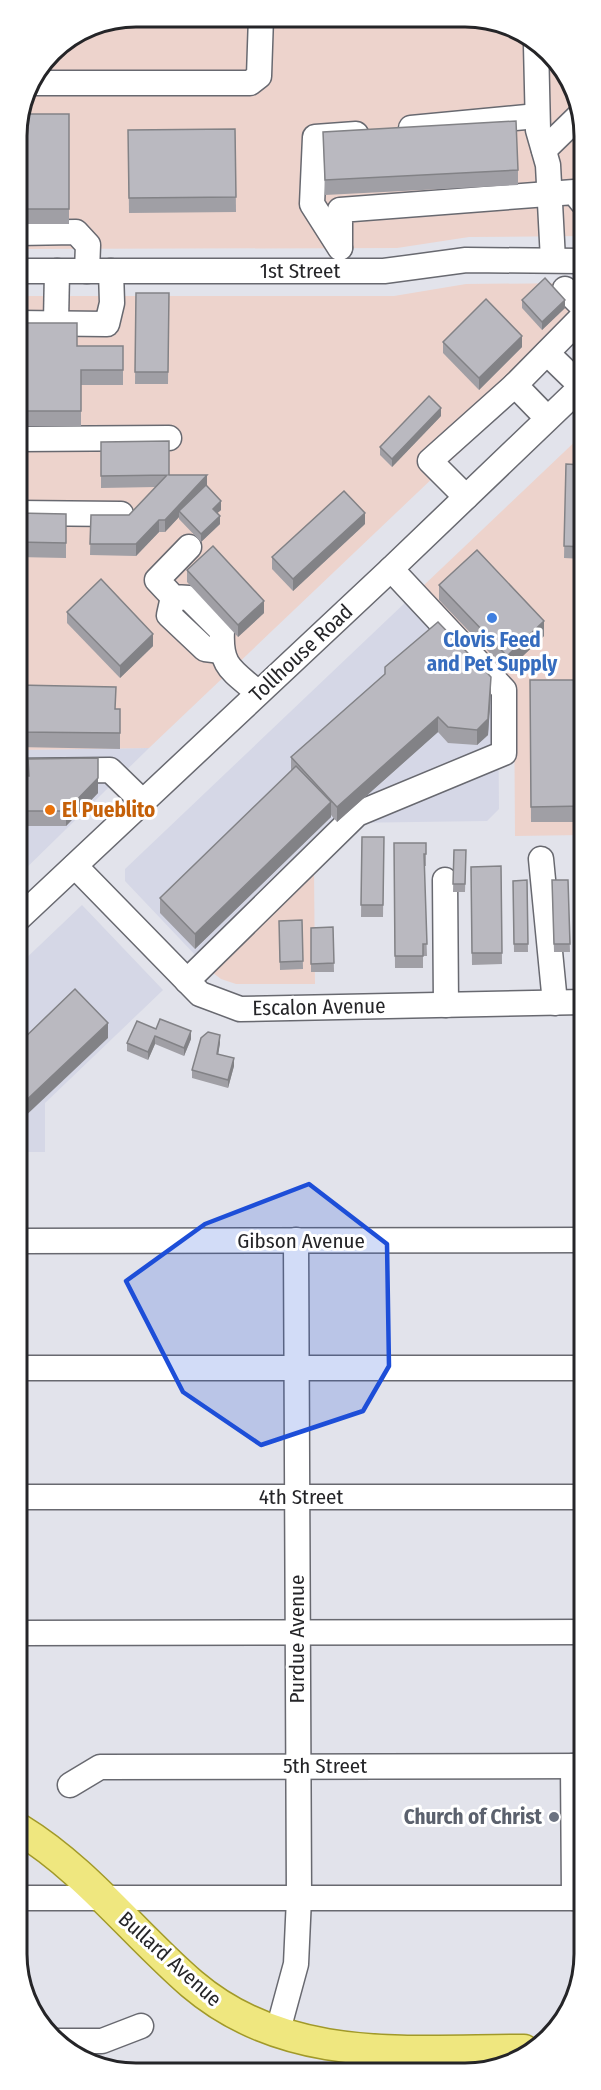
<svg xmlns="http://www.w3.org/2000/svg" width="601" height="2090" font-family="'Fira Sans Condensed',sans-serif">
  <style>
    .built { fill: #d5d7e6 }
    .industrial { fill: #edd3cc }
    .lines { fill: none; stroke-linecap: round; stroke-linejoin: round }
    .minor-casing { stroke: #686970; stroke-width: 27 }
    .major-casing { stroke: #a19929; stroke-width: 33 }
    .minor { stroke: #fff; stroke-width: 24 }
    .major { stroke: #efe77f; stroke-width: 30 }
    .wall { fill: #a09fa5 }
    .shaded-wall { fill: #828286 }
    .building { fill: #bab9c0; stroke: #828286; stroke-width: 1.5 }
    .marked { fill: #1d4ed8; fill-opacity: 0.2; stroke: #1d4ed8; stroke-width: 4.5; stroke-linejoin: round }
    .shop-dot { fill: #3f7fe0; stroke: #fff; stroke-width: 2 }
    .food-dot { fill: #e8710a; stroke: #fff; stroke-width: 2 }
    .worship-dot { fill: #6b7280; stroke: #fff; stroke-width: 2 }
    .labels { text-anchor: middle; stroke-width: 6; stroke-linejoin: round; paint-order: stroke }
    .street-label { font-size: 21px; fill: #252528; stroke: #fff }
    .shop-label { font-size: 21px; font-weight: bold; fill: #366cbe; stroke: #fff }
    .food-label { font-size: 21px; font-weight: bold; fill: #c56008; stroke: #fff; text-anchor: start }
    .worship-label { font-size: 21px; font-weight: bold; fill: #5b616d; stroke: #fff; text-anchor: end }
    .rim { fill: none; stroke: #252528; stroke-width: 3 }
  </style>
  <rect width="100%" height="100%" fill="#e2e3eb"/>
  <g class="built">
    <path d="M410 598 498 691 499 809 487 821 345 823 198 958 125 881V869Z"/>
    <path d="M149 748 18 876 17 750Z"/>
    <path d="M82 905 163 990 45 1103V1152H18V966Z"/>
  </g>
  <g class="industrial">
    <path d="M136 17 488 19 550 52 582 113V236L469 237 397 248 17 249V129L26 90 52 51 91 25Z"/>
    <path d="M582 283V336L149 748 17 750V296H394L466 284Z"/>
    <path d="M583 434V835L515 836 514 685 422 587Z"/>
    <path d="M314 869 315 984H236L221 979 208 969Z"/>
  </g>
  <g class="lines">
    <g class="minor-casing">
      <g id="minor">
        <path d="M536 45 538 130 548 165 553 260"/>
        <path d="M31 83H250L259 76 261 17"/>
        <path d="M411 128 537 116"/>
        <path d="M544 150 582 113"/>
        <path d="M17 233 76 232 88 245 87 271"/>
        <path d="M340 247V210L574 192 582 202"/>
        <path d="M340 248 312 204 315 137 356 134"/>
        <path d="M17 271H384L466 260 582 261"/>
        <path d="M565 289 582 306"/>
        <path d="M56 322 57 271"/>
        <path d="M17 323 107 324 112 303 111 271"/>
        <path d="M547 353 581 386"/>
        <path d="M547 418 515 385 582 317"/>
        <path d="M17 439 169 438"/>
        <path d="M466 497 430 461 515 385"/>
        <path d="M17 513 121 514"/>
        <path d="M189 547 157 580 173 597 189 598 222 631C220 667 232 670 257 692"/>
        <path d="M173 597 169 615 205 649 221 651"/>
        <path d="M17 771 110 770 143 802"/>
        <path d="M541 859 555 1003"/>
        <path d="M75 866 200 994 240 1009 583 1002"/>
        <path d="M445 880 446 1005"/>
        <path d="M18 919 391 569 583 385"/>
        <path d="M187 981 357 814 504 753V690L391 569"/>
        <path d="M18 1241 583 1240"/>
        <path d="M18 1368H584"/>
        <path d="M18 1497H584"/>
        <path d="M18 1633 584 1632"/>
        <path d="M573 1766 574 1898"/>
        <path d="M70 1785 100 1767 584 1766"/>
        <path d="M19 1898H584"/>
        <path d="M277 2034 296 1964 299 1898 296 1240"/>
        <path d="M57 2041H102L141 2026"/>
      </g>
    </g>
    <g class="major-casing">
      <path id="major" d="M19 1829C86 1870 133 1933 192 1984 287 2065 408 2050 524 2050"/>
    </g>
    <use href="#minor" class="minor"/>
    <use href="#major" class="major"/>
  </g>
  <g class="wall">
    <path d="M69 114V224H17V129Z"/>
    <path d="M235 129 236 212 129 213 128 130Z"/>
    <path d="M323 132 518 170V185L325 195Z"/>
    <path d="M136 293H169L168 384H135Z"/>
    <path d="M522 300 565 308 542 330 522 308Z"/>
    <path d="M17 323 77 346H123V385H81V426H17Z"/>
    <path d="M443 342 522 347 479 390 443 353Z"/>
    <path d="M441 416 392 467 380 455V447Z"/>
    <path d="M27 441V487H17V442Z"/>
    <path d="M101 442 169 475 207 486 221 510 217 513 220 524 201 542 179 519V517L165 532H159L136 556 90 555 91 515H129L156 487 101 488Z"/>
    <path d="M566 464 583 465V559L564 558Z"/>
    <path d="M17 513 66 514V558L17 557Z"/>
    <path d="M365 524 293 591 272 569V557Z"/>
    <path d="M187 570 264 613 238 637 187 582Z"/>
    <rect x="577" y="572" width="6" height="37"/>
    <path d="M439 585 544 636 507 671 439 600Z"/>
    <path d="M67 612 153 646 120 678 67 623Z"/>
    <path d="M530 680H583V822H531Z"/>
    <path d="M17 685 116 709H120V749L17 747Z"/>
    <path d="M491 692 488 735 477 745 448 743 438 732 337 822 331 815V817L195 949 160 913V898L291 772V757Z"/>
    <path d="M28 759 98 793 66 826H17V776H28Z"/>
    <path d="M362 837H384L383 917H361Z"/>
    <path d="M394 843H426V866H424L427 956H423V968H395Z"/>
    <path d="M454 850H466L465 892H453Z"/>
    <path d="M574 865H583V963H575Z"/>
    <path d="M501 866 502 964 472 965 471 867Z"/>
    <path d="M527 880 528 952H514L513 881Z"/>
    <path d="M552 880H568L570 952H554Z"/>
    <path d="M302 920 303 969 280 970 279 921Z"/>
    <path d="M333 927 334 972H311V928Z"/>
    <path d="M156 1029 191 1039 184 1056 155 1044 148 1060 127 1051V1043Z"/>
    <path d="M220 1043 218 1054 234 1066 228 1088 192 1078V1070Z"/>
  </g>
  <g class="shaded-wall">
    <path d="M565 300V308L542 330V322Z"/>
    <path d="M522 336V347L479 390V378Z"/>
    <path d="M441 408V416L392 467V459Z"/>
    <path d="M207 475V487L179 511V517L165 532V520Z"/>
    <path d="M221 501V510L213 517V509Z"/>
    <path d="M365 513V524L293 591V579Z"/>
    <path d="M220 516V524L201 542V534Z"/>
    <path d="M159 520V532L136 556V544Z"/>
    <path d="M264 601V613L238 637V625Z"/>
    <path d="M544 621V636L507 671V656Z"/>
    <path d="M153 634V646L120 678V666Z"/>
    <path d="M491 677V692L488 735 477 745V730Z"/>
    <path d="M438 717V732L337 822V807Z"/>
    <path d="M98 778V793L66 826V811Z"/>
    <path d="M331 802V817L195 949V934Z"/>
    <path d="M108 1023V1038L18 1123V1108Z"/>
    <path d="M191 1031V1039L184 1056V1048Z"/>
    <path d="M220 1035V1043L217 1062V1054Z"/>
    <path d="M155 1036V1044L148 1060V1052Z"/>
    <path d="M234 1058V1066L228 1088V1080Z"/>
  </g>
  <g class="building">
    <path d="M20 114H69V209H17V129Z"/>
    <path d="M516 121 518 170 325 180 323 132Z"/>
    <path d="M235 129 236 197 129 198 128 130Z"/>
    <path d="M545 278 565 300 542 322 522 300Z"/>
    <path d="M136 293H169L168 372H135Z"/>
    <path d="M486 299 522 336 479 378 443 342Z"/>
    <path d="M17 323H77V346H123V370H81V411H17Z"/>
    <path d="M429 396 441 408 392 459 380 447Z"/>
    <path d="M27 441V475H17V442Z"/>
    <path d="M169 441V475H207L165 520H159L136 544H90L91 515H129L167 475 101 476V442Z"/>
    <path d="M566 464 583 465V547L564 546Z"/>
    <path d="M206 485 221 501 213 509 220 516 201 534 179 511Z"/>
    <path d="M344 491 365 513 293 579 272 557Z"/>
    <path d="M17 513 66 514V543L17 542Z"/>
    <path d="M213 546 264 601 238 625 187 570Z"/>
    <path d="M477 550 544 621 507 656 439 585Z"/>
    <rect x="577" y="572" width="6" height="33"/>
    <path d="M101 579 153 634 120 666 67 612Z"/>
    <path d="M438 622 491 677 488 719 477 730 448 727 438 717 337 807 291 757 385 674V667Z"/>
    <path d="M530 680H583V806L531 807Z"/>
    <path d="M17 685 116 687 115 709H120V733L17 732Z"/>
    <path d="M98 758V778L66 811H17V776H29L28 759Z"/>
    <path d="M296 766 331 802 195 934 160 898Z"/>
    <path d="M362 837H384L383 905H361Z"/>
    <path d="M394 843H426V854H424L427 944H423V956H395Z"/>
    <path d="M454 850H466L465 884H453Z"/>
    <path d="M574 865H583V951H575Z"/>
    <path d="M501 866 502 953H472L471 867Z"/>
    <path d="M527 880 528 944H514L513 881Z"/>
    <path d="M552 880H568L570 944H554Z"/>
    <path d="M302 920 303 961 280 962 279 921Z"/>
    <path d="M333 927 334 963 311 964V928Z"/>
    <path d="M75 989 108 1023 18 1108V1044Z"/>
    <path d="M160 1019 191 1031 184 1048 155 1036 148 1052 127 1043 137 1021 156 1029Z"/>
    <path d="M208 1032 220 1035 217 1054 234 1058 228 1080 192 1070 201 1038Z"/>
  </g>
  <path class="marked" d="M309 1184 387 1244 389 1366 363 1411 261 1445 183 1392 126 1281 205 1224Z"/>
  <circle class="shop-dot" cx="492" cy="618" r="6"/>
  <circle class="food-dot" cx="50" cy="810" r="6"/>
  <circle class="worship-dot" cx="554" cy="1817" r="6"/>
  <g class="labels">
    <g class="street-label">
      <text x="300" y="278">1st Street</text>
      <text transform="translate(301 653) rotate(-43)" y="7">Tollhouse Road</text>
      <text transform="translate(319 1007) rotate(-1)" y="7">Escalon Avenue</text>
      <text x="301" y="1248">Gibson Avenue</text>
      <text x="301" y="1504">4th Street</text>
      <text transform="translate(297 1639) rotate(-90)" y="7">Purdue Avenue</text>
      <text x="325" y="1773">5th Street</text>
      <text transform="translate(170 1959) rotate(42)" y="7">Bullard Avenue</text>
    </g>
    <g class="shop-label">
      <text x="492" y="647">Clovis Feed<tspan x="492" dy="24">and Pet Supply</tspan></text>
    </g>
    <g class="food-label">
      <text x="62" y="817">El Pueblito</text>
    </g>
    <g class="worship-label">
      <text x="542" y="1824">Church of Christ</text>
    </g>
  </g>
  <path d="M0 0H601V2090H0ZM136 27H465A109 109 0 0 1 574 136V1954A109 109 0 0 1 465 2063H136A109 109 0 0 1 27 1954V136A109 109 0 0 1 136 27Z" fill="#fff" fill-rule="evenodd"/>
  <path class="rim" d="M136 27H465A109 109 0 0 1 574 136V1954A109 109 0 0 1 465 2063H136A109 109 0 0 1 27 1954V136A109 109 0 0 1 136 27Z"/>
</svg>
